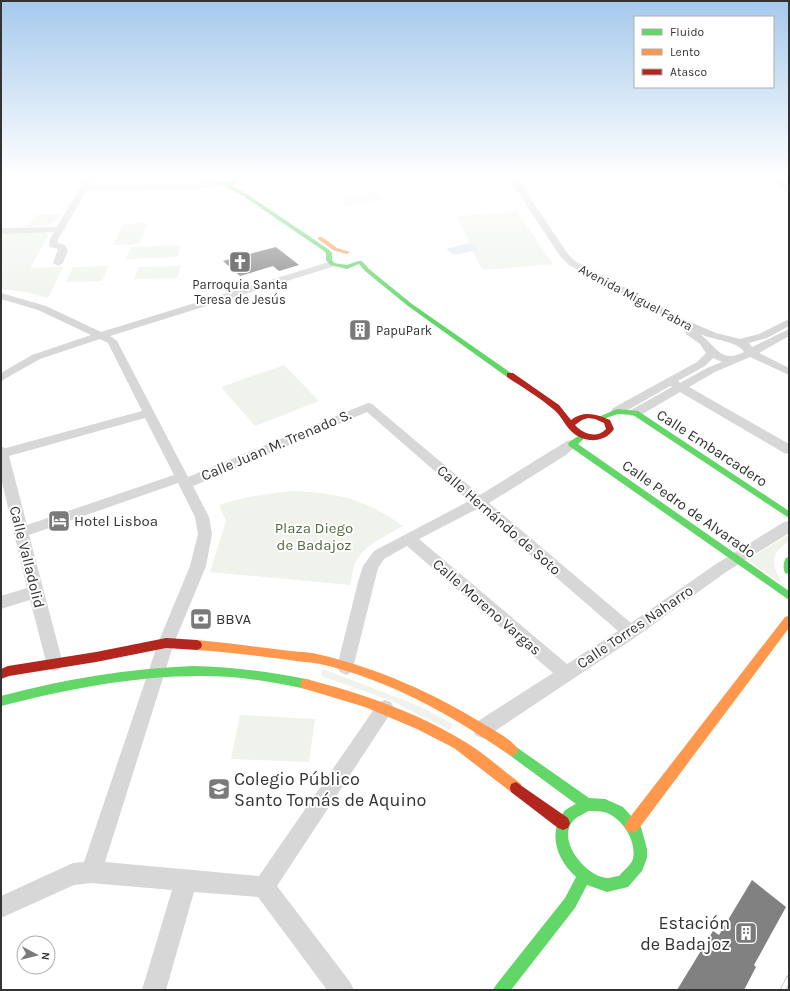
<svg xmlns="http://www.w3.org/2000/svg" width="790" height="991" font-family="Karla,sans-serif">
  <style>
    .green { fill: #eff3ec }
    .water { fill: #e0e9f1 }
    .building { fill: #818181 }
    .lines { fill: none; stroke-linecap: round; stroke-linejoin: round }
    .street { fill: #d7d7d7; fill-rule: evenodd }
    .fast { fill: #63d668; fill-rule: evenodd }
    .slow { fill: #ff974d; fill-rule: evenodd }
    .jam { fill: #b3261e; fill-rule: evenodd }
    .rail-casing { stroke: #bebebe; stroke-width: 6 }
    .rail { stroke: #fff; stroke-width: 4.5; stroke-dasharray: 14; stroke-linecap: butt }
    .labels { text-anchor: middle; stroke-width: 4; stroke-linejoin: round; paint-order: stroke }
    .far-poi-label { font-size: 13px; fill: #333; stroke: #fff }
    .far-street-label { font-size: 13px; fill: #333; stroke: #fff }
    .street-label { font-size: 15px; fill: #333; stroke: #fff }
    .poi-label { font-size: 15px; fill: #333; stroke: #fff; text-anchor: start }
    .park-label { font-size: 15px; fill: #526b43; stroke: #fff }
    .near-poi-label { font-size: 18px; fill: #333; stroke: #fff; text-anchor: start }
  </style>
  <rect width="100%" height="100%" fill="#fff"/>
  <g class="green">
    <path d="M103 177H203V179C195 187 163 184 151 185L152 183H119L118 185 98 186 92 184 95 179Z"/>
    <path d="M297 177H318L320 180 293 185 287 179Z"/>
    <path d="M376 192 383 199 347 206 339 200Z"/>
    <path d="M517 212 553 264 482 270 457 216Z"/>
    <path d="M61 214C51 230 33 226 16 226L29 225 35 215Z"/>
    <path d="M147 223 139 244 113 245 123 224Z"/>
    <path d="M45 232 49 235 30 268 63 267 48 298 26 292 1 289V237L7 233Z"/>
    <path d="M181 245 178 257 126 259 131 247Z"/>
    <path d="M109 266 102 281 66 282 73 267Z"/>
    <path d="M181 266 177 278 134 279 139 267Z"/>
    <path d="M284 365 319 401 255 426 221 387Z"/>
    <path d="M294 491C339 493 367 500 403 526 386 536 361 546 354 566 352 572 352 579 350 585L210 572 226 521 219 505C244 497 268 493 294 491Z"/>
    <path d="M789 534V542C767 554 773 566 783 585L748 560Z"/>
    <path d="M323 669 419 706 453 724 450 730 389 700 321 676Z"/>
    <path d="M240 715 315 719 309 762 231 759Z"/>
  </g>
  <path class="water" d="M469 243 478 250 454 255 446 249Z"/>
  <g class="building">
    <path d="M276 247 299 265 279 271 273 266 240 276 223 261Z"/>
    <path d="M752 880 786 907 754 965 756 967 744 990H677L713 931 719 935Z"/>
  </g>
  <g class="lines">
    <g class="street">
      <path d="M86 177H94L89 185 102 186 188 184 221 181 225 183 224 185C201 190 178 189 155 189 132 190 110 192 87 190L58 239V243L65 245 68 250 63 263 58 266 53 263 58 249 50 247 49 245 50 239 54 232 1 234V228L57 227Z"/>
      <path d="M508 177H516L568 254 575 261 688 321 716 333 740 339 759 334 789 319V326L767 338 749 343 752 347 789 329V336L759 353 789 368V375L750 357 715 372 689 387 789 444V454L784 453 680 392 639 416H631L629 413 631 410 672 387 670 386 621 414H613L611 411 613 408 697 362 706 353 700 344 686 334 685 332 689 329 569 265 560 256ZM700 334C712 340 738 341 744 352 721 364 716 346 700 334ZM713 358 722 362 707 368 680 383 678 381 705 366Z"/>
      <path d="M774 177H782L789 186V193H786Z"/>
      <path d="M332 261 337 264 335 266 110 336 117 341 188 477 368 403 372 404 480 495 567 441 572 440 577 441 578 444 566 455 489 503 631 623 716 564 784 522 789 521V533L726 572 636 637 489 735 482 738 475 735 473 729 475 723 553 673 407 546 384 559 378 568 352 672 346 675 340 672 337 667 358 582 363 566 374 551 469 501 367 412 193 486 209 517 212 534 206 566 174 643 105 862 259 876 379 702 385 700 391 702 394 708 277 886 350 982 354 990H327L258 897 194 892 166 990H142L172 890 91 883 74 885 1 918V896L73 863 84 862 158 643 190 566 198 534 195 517 178 483 29 535 63 664 60 669 54 671 48 669 30 600 1 609V596L27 588 1 478V447L6 448 142 411 108 343 100 339 40 359 1 381V373L32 355 91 335 38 310 1 299V293L46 306 101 332ZM145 418 174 475 27 525 9 456ZM477 509 618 631 567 664 419 539Z"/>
    </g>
    <g class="fast">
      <path d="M210 177H214V180C230 186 232 177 244 177L237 183 230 185 247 194 328 249 332 253V260L334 263 347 265 358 261H362L369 269 412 304 514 375 513 377H507L408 306 365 271 359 264 347 269 330 265 326 260V253L324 251 243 196 222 185 210 182Z"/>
      <path d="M617 409 638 411 789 511V518L633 415 618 414 600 420 596 418Z"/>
      <path d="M583 433 587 436 578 444 789 591V600L569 446 568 444 569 442Z"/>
      <path d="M789 557V574L785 573C783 569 783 562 786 558Z"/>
      <path d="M192 666C231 667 268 671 306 679L310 680 312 684 310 688 306 689C281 684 256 679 231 677 153 672 76 687 1 706V696C65 679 126 669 192 666Z"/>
      <path d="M512 744 589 798 605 799 623 807 641 827 647 849V858L642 871 628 887 607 892 587 885 575 908 511 990H493L496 985 565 898 576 877C557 860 548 835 563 813 565 809 572 806 576 804L508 754 506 750 508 746ZM588 811C593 811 599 811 604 812 622 817 637 841 633 859 631 865 623 871 619 876 616 876 611 878 607 878 586 877 556 840 573 821 576 817 584 814 588 811Z"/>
    </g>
    <g class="slow">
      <path d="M318 237H322L337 248 350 252 347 254 333 250 318 239Z"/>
      <path d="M789 616V628L637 831 632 833 627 831 625 826 627 821 785 617Z"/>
      <path d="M197 640C228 643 259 647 291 651 301 652 311 652 321 655 377 668 433 693 482 723 491 729 514 740 518 750L516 754 512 756 508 754C451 715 388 679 320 664 310 662 300 662 290 660 259 656 228 652 197 650L193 648 192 645 193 642Z"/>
      <path d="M306 679C360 693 414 711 462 740 483 752 501 769 521 784L522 788 521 792 516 794 511 792 454 748 417 729 365 707 302 688 300 684 302 680Z"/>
    </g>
    <g class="jam">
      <path d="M507 373H513L559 405 571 420C583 410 597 414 610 420L614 429C604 444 583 443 571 431 564 424 561 415 553 409 539 397 522 387 507 377ZM588 418 595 419 604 423 606 429C597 439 583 434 575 425L582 420Z"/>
      <path d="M166 638 197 640 201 642 202 645 201 648 197 650 166 648 96 662 9 676 1 679V669L8 666 96 652Z"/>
      <path d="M516 782 568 818 570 823 568 828 563 830 558 828 511 792 510 788 511 784Z"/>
    </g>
    <g class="rail-casing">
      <path id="rail" d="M783 990 789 978"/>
    </g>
    <use href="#rail" class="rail"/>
  </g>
  <linearGradient id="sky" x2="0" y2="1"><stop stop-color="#a5c9ec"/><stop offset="0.56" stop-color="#fff"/><stop offset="1" stop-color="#fff" stop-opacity="0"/></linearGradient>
  <rect width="790" height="316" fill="url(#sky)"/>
  <defs>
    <g id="church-square" transform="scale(1.15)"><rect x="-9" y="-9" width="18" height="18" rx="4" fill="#7a7a7a" stroke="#fff"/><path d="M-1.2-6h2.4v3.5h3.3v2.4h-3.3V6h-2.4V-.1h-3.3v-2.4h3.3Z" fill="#fff"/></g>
    <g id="building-square" transform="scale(1.15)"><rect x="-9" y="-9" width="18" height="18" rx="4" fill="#7a7a7a" stroke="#fff"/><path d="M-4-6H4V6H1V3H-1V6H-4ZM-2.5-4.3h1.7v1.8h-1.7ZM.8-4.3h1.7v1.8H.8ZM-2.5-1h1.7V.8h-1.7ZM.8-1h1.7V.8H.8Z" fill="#fff"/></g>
    <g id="hotel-square" transform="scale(1.15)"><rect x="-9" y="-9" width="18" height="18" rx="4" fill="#7a7a7a" stroke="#fff"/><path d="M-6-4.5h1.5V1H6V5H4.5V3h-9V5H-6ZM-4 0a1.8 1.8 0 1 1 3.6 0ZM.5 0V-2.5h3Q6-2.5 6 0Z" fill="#fff"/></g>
    <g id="bank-square" transform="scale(1.15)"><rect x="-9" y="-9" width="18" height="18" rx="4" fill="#7a7a7a" stroke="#fff"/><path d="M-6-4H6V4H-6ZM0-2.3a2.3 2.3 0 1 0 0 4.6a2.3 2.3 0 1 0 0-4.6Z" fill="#fff"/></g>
    <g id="school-square" transform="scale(1.15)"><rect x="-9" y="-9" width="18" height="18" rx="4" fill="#7a7a7a" stroke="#fff"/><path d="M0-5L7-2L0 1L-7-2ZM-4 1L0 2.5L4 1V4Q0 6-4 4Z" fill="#fff"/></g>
  </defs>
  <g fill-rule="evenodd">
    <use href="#church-square" x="240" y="262"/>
    <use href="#building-square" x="360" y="330"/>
    <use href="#hotel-square" x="59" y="521"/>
    <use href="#bank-square" x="201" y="619"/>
    <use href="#school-square" x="219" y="789"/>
    <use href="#building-square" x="746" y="933"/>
  </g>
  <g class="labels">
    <g class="far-poi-label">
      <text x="240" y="289">Parroquia Santa<tspan x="240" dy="15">Teresa de Jesús</tspan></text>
      <text x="376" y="335" text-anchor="start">PapuPark</text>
    </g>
    <g class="far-street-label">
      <text transform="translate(636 297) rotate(28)" y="5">Avenida Miguel Fabra</text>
    </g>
    <g class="street-label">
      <text transform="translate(276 445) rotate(-23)" y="5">Calle Juan M. Trenado S.</text>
      <text transform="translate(712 448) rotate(33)" y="5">Calle Embarcadero</text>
      <text transform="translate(689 509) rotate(35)" y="5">Calle Pedro de Alvarado</text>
      <text transform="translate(499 520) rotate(41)" y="5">Calle Hernándo de Soto</text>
      <text transform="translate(27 557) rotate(76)" y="5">Calle Valladolid</text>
      <text transform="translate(487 607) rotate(41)" y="5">Calle Moreno Vargas</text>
      <text transform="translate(635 627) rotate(-34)" y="5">Calle Torres Naharro</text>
    </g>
    <g class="poi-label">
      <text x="74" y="526">Hotel Lisboa</text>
      <text x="216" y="624">BBVA</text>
    </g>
    <g class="park-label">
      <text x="314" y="533">Plaza Diego<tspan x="314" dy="17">de Badajoz</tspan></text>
    </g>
    <g class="near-poi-label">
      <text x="234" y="785">Colegio Público<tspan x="234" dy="21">Santo Tomás de Aquino</tspan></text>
      <text x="730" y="929" text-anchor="end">Estación<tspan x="730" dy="21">de Badajoz</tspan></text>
    </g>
  </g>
  <rect width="790" height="991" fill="none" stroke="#333333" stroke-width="4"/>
  <rect x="634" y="16" width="140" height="72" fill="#ffffff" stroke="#adadad"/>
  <rect x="642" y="29" width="20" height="6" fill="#63d668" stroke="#adadad"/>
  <text x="670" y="36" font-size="12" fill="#333333">Fluido</text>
  <rect x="642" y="49" width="20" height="6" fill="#ff974d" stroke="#adadad"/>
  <text x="670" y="56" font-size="12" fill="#333333">Lento</text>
  <rect x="642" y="69" width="20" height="6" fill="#b3261e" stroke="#adadad"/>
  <text x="670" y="76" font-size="12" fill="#333333">Atasco</text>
  <g transform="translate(36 955) rotate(97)"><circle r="19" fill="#ffffff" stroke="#adadad"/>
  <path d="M0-3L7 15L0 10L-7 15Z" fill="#7a7a7a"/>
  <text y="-6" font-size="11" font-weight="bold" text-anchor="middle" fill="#333333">N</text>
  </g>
</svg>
